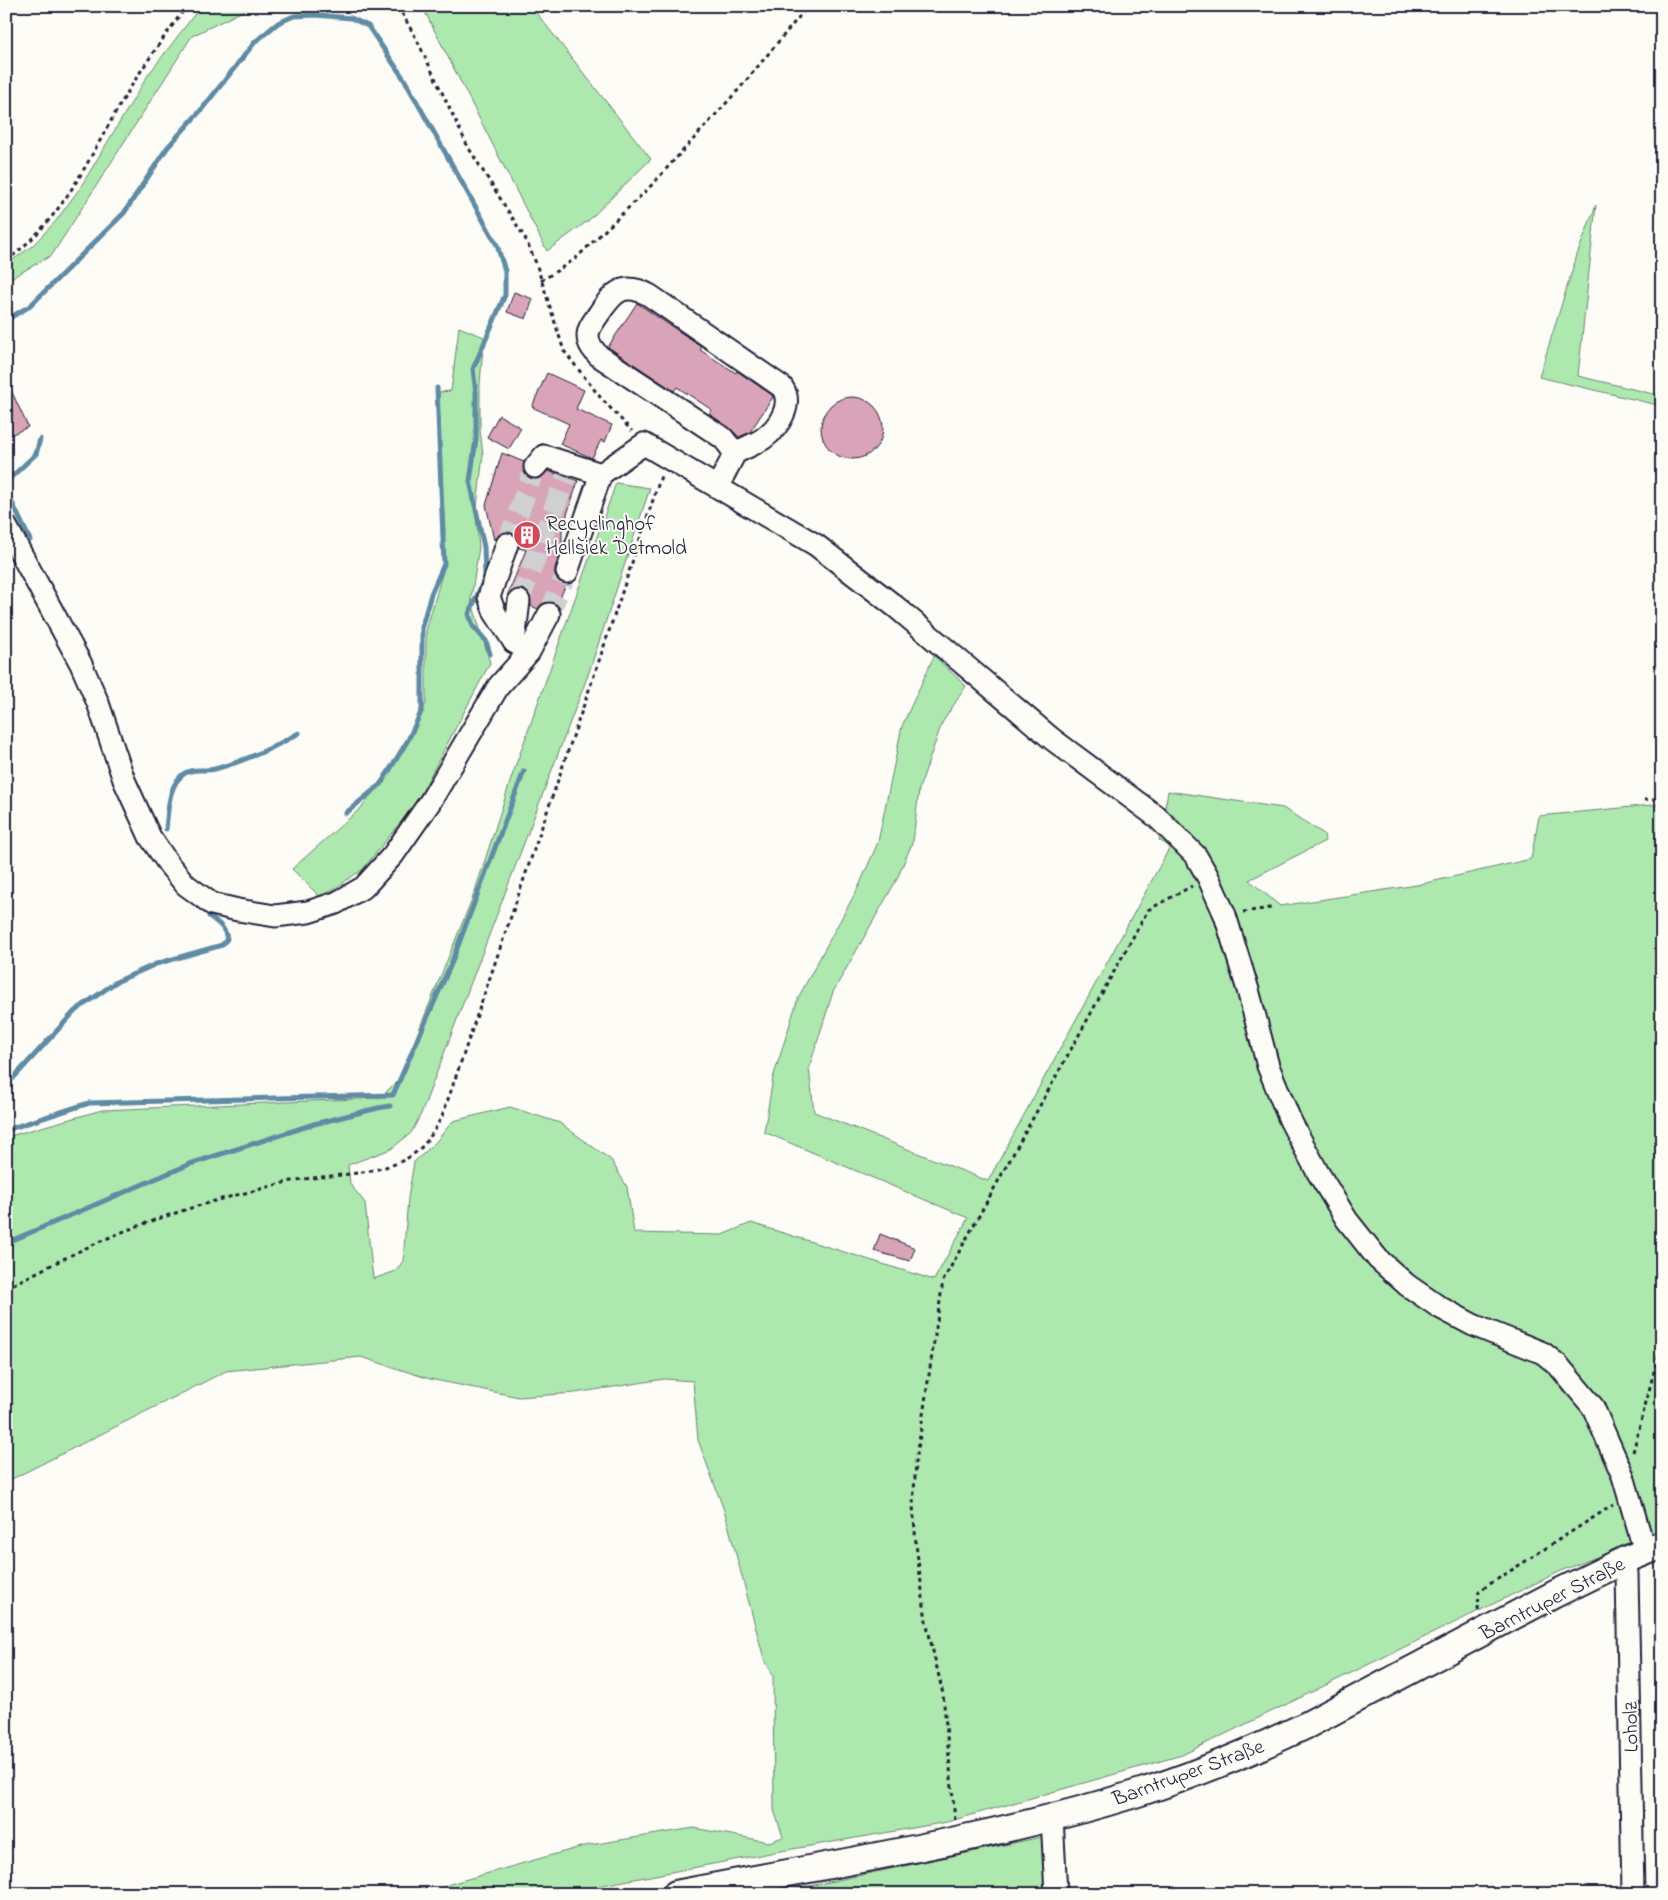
<svg xmlns="http://www.w3.org/2000/svg" width="1668" height="1900" font-family="'Indie Flower',sans-serif">
  <style>
    .green { fill: #ade8ae; stroke: #688574 }
    .lines { fill: none; stroke-linecap: round; stroke-linejoin: round }
    .stream { stroke: #5f8ba4; stroke-width: 5 }
    .building { fill: #d9a3b8; stroke: #22223b }
    .minor-tunnel { stroke: #d1d0d1; stroke-width: 21; stroke-dasharray: 21 11; stroke-linecap: butt }
    .minor-casing { stroke: #22223b; stroke-width: 25 }
    .major-casing { stroke: #22223b; stroke-width: 30 }
    .path { stroke: #22223b; stroke-width: 3; stroke-dasharray: 4 4; stroke-linecap: butt }
    .minor { stroke: #fdfcf7; stroke-width: 21 }
    .major { stroke: #fdfcf7; stroke-width: 26 }
    .labels { text-anchor: middle; stroke-width: 4; stroke-linejoin: round; paint-order: stroke }
    .poi-label { font-size: 21px; fill: #22223b; stroke: #fdfcf7; text-anchor: start }
    .street-label { font-size: 21px; fill: #22223b; stroke: #fdfcf7 }
  </style>
  <rect width="100%" height="100%" fill="#fdfcf7"/>
  <filter id="ink" filterUnits="userSpaceOnUse"><feTurbulence type="fractalNoise" baseFrequency=".02" numOctaves="2"/><feDisplacementMap in="SourceGraphic" scale="10" xChannelSelector="R" yChannelSelector="G"/><feConvolveMatrix kernelMatrix="1 2 1 2 8 2 1 2 1" color-interpolation-filters="sRGB"/></filter>
  <g filter="url(#ink)">
    <g class="green">
      <path d="M201 6H253L192 36 52 255 6 281V265L32 246 55 222 80 188 148 75Z"/>
      <path d="M422 6H531L651 159 589 220 547 251Z"/>
      <path d="M1596 205 1578 376 1662 396V406L1539 377 1577 255Z"/>
      <path d="M459 327 484 337 480 383V430L483 455 476 515 479 547 471 599 490 663 416 803 363 869 321 898 292 869 363 806 415 730 426 703V631L443 571 445 530 441 468 439 392 451 391Z"/>
      <path d="M616 483 650 488 588 675 421 1114 411 1133 391 1149 348 1165 350 1184 365 1203 373 1279 396 1271 403 1261 408 1198 414 1162 434 1144 453 1121 510 1107 560 1123 611 1160 627 1187 634 1233 722 1235 751 1223 934 1280 968 1218 764 1132 773 1078 798 998 859 886 878 842 902 726 934 656 966 686 942 723 919 789 913 841 897 879 833 992 809 1068 814 1112 988 1181 1170 847 1159 840 1168 791 1283 808 1324 834 1325 841 1249 880 1280 906 1417 885 1531 859 1539 816 1662 804V1532L1563 1570 1182 1755 947 1822 781 1851 556 1894H428L450 1884 584 1846 694 1828 769 1842 783 1837 774 1810 773 1675 764 1659 725 1513 698 1440 693 1381 664 1379 575 1393 519 1397 430 1379 361 1357 226 1371 6 1482V1137L102 1110 380 1098 399 1079 474 894 512 776Z"/>
      <path d="M1042 1837 1047 1847 1048 1894H772Z"/>
    </g>
    <g class="lines">
      <g class="stream">
        <path d="M6 320 30 306 124 213 167 148 202 109 255 42 278 23 294 16 315 15 351 18 368 26 404 79 497 245 505 271V295L473 369 476 393V439L470 481 484 547 485 577 469 614 473 626 486 641 490 654"/>
        <path d="M6 482 36 454 40 439"/>
        <path d="M6 490 30 540"/>
        <path d="M346 813 381 784 408 740 422 710V626L431 594 444 564 437 388"/>
        <path d="M166 829C168 812 168 783 185 773 195 767 205 772 215 769 245 761 273 748 299 733"/>
        <path d="M6 1086 75 1011 116 982 156 964 222 945 227 939C225 927 218 923 209 916"/>
        <path d="M6 1130 89 1103 393 1095 451 964 524 771"/>
        <path d="M6 1243 190 1164 314 1124 378 1108 390 1106"/>
      </g>
    </g>
    <g class="building">
      <path d="M514 292 533 299 526 319 507 312Z"/>
      <path d="M637 303 702 347 700 350 736 373 737 371 772 395 773 397 750 432 739 437 730 428 709 414 712 410 677 387 674 391 608 347Z"/>
      <path d="M547 373 584 390 576 409 612 425 605 442 601 440 592 458 560 444 569 424 532 407Z"/>
      <path d="M6 379 28 427 6 437Z"/>
      <circle cx="852" cy="428" r="31"/>
      <path d="M499 415 521 428 509 449 487 437Z"/>
      <path d="M502 453 524 462V472L528 477 533 479 540 478 548 471 578 481 562 530V547L555 568V575L557 580 566 584 557 605 548 602 542 604 538 609 531 606 530 596 527 591 521 589 514 590 507 596 526 550 519 548V542L517 536 511 532H504L494 540 486 505Z"/>
      <path d="M880 1234 915 1248 910 1261 874 1251Z"/>
    </g>
    <g class="lines">
      <g class="minor-tunnel">
        <path d="M507 544 535 467"/>
        <path d="M519 601 566 477"/>
        <path d="M549 614 567 572"/>
      </g>
      <g class="minor-casing">
        <g id="minor">
          <path d="M535 467 544 456 601 474"/>
          <path d="M718 486 735 453 723 438 599 356C593 350 588 344 588 336 588 328 594 321 598 315 613 293 622 281 649 295L782 387C794 404 779 427 764 438 756 444 744 448 735 453"/>
          <path d="M6 526 81 664 98 703 124 780 150 837 170 866 186 885 212 904 238 910 275 916 308 912 336 903 364 887 393 855 430 802 498 687 529 652 549 614"/>
          <path d="M507 544 489 597 495 613 514 642"/>
          <path d="M567 572 601 474 644 444 816 545 896 607 1052 739 1157 817 1196 856 1208 877 1225 915 1248 990 1268 1066 1290 1120 1317 1171 1347 1220 1378 1259 1407 1285 1439 1307 1473 1325 1543 1353 1558 1365 1593 1407 1623 1476 1645 1552"/>
          <path d="M519 601 514 642 519 645"/>
          <path d="M1625 1560 1627 1573 1633 1894"/>
          <path d="M1052 1817 1056 1894"/>
        </g>
      </g>
      <g class="major-casing">
        <path id="major" d="M676 1894C831 1864 988 1840 1138 1793 1196 1775 1252 1751 1307 1725L1555 1594 1625 1560 1662 1545"/>
      </g>
      <g class="path">
        <path d="M398 6 417 40 468 147 525 238 536 263 564 351 600 397 632 431"/>
        <path d="M6 261C71 212 91 150 132 85 149 58 168 31 187 6"/>
        <path d="M541 281 575 259 647 190 740 88 808 6"/>
        <path d="M1644 800 1662 798"/>
        <path d="M1243 912 1271 908"/>
        <path d="M6 1288C46 1268 88 1245 130 1229 170 1214 211 1201 253 1191 268 1187 282 1183 297 1180 330 1175 371 1175 402 1161 423 1151 433 1134 443 1114L600 658 661 476"/>
        <path d="M1633 1452 1662 1341"/>
        <path d="M1478 1610 1479 1591 1613 1505"/>
        <path d="M955 1820 943 1694 926 1621 916 1544 913 1506 916 1462 943 1281 1148 910 1192 886"/>
      </g>
      <use href="#minor" class="minor"/>
      <use href="#major" class="major"/>
    </g>
  </g>
  <defs>
    <g id="building-disc" transform="scale(1.4375)"><circle r="9.5" fill="#d1495b" stroke="#fdfcf7"/><path d="M-4-6H4V6H1V3H-1V6H-4ZM-2.5-4.3h1.7v1.8h-1.7ZM.8-4.3h1.7v1.8H.8ZM-2.5-1h1.7V.8h-1.7ZM.8-1h1.7V.8H.8Z" fill="#fff"/></g>
  </defs>
  <g fill-rule="evenodd">
    <use href="#building-disc" x="527" y="535"/>
  </g>
  <g class="labels">
    <g class="poi-label">
      <text x="546" y="530">Recyclinghof<tspan x="546" dy="24">Hellsiek Detmold</tspan></text>
    </g>
    <g class="street-label">
      <text transform="translate(1552 1598) rotate(-27)" y="7">Barntruper Straße</text>
      <text transform="translate(1630 1727) rotate(-91)" y="7">Loholz</text>
      <text transform="translate(1188 1772) rotate(-20)" y="7">Barntruper Straße</text>
    </g>
  </g>
  <rect width="1668" height="1900" fill="none" stroke="#fdfcf7" stroke-width="25"/>
  <rect x="12" y="12" width="1643" height="1875" fill="none" stroke="#22223b" stroke-width="2" filter="url(#ink)"/>
</svg>
